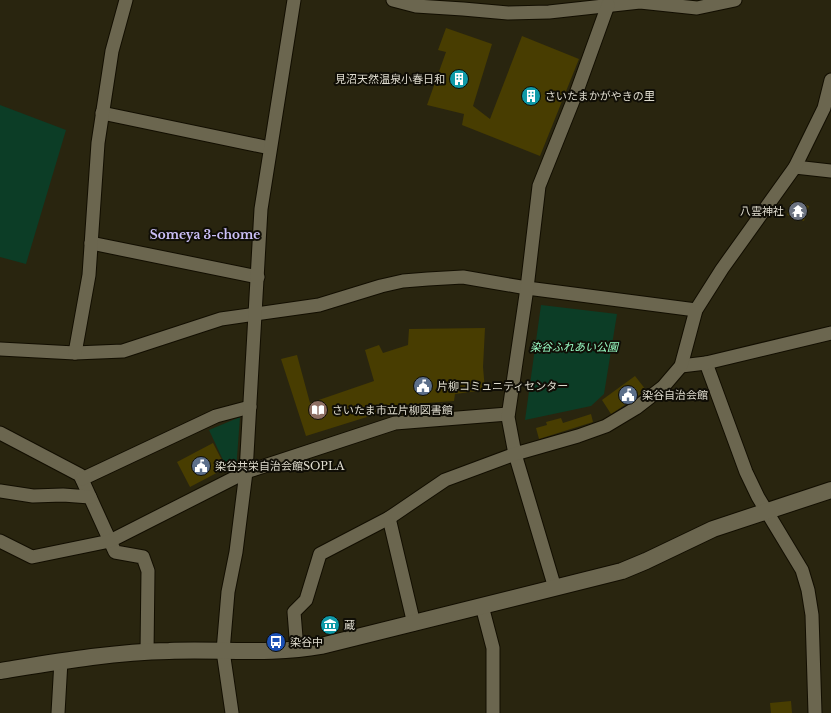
<svg xmlns="http://www.w3.org/2000/svg" width="831" height="713" font-family="'Libre Baskerville','Noto Sans JP',serif">
  <style>
    .green { fill: #0c3d26 }
    .building { fill: #483d01 }
    .lines { fill: none; stroke-linecap: round; stroke-linejoin: round }
    .minor-casing { stroke: #120e00; stroke-width: 15 }
    .tertiary-casing { stroke: #120e00; stroke-width: 18 }
    .minor { stroke: #6b664f; stroke-width: 13 }
    .tertiary { stroke: #6b664f; stroke-width: 16 }
    .labels { text-anchor: middle; stroke-width: 4; stroke-linejoin: round; paint-order: stroke }
    .poi-label { font-size: 11px; fill: #dfdccf; stroke: #100e06; text-anchor: start }
    .park-label { font-size: 11px; font-style: italic; fill: #98fbc4; stroke: #100e06 }
    .neighbourhood-label { font-size: 12px; font-weight: bold; fill: #cbbff8; stroke: #100e06 }
  </style>
  <rect width="100%" height="100%" fill="#29250f"/>
  <g class="green">
    <path d="M0 105 66 130 26 264 0 257Z"/>
    <path d="M541 305 617 314 604 394 591 406 525 420Z"/>
    <path d="M240 417 236 471 230 475 209 430Z"/>
  </g>
  <g class="building">
    <path d="M446 28 492 44 473 106 490 119 522 36 579 59 540 156 462 125 464 114 427 105 446 52 438 50Z"/>
    <path d="M792 201 809 206 804 221 787 215Z"/>
    <path d="M485 328 483 367 485 390 455 394 454 401 399 405V407L306 436 281 359 297 355 310 403 374 381 365 350 379 345 383 353 408 345 409 329Z"/>
    <path d="M635 376 646 390 631 401 611 414 602 400Z"/>
    <path d="M591 414 593 422 539 439 536 428 547 425 546 422 561 418 563 423Z"/>
    <path d="M213 443 226 468 190 487 177 462Z"/>
    <path d="M791 701 792 713H771L770 703Z"/>
  </g>
  <g class="lines">
    <g class="minor-casing">
      <g id="minor">
        <path d="M393 0 416 6 463 9 508 13 549 12 640 2 697 8 735 0"/>
        <path d="M102 113 270 148"/>
        <path d="M795 167 831 171"/>
        <path d="M91 243 258 277"/>
        <path d="M0 349 75 353 123 351 221 319 319 305 381 286 403 281 428 279 463 277 527 288 696 310"/>
        <path d="M75 353 89 275 98 143 112 51 126 0"/>
        <path d="M706 363 746 472 758 497 802 570 808 590 812 615 815 713"/>
        <path d="M681 366 706 363 831 333"/>
        <path d="M0 433 80 475 115 552 143 557 148 571 147 652"/>
        <path d="M82 479 216 416 250 407"/>
        <path d="M0 491 33 496 63 495 90 497"/>
        <path d="M389 518 414 624"/>
        <path d="M0 541 32 557 110 541 246 472 395 423 508 414"/>
        <path d="M555 588 515 454 508 417 527 288 539 186 577 91 608 5"/>
        <path d="M482 606 493 648V713"/>
        <path d="M297 650 294 612 306 600 320 554 389 518 445 480 515 454 578 436 606 426 636 408 663 387 681 366 696 310 722 269 795 167 824 108 831 80"/>
        <path d="M58 713 61 661"/>
        <path d="M232 713 223 651 228 592 236 552 246 472 261 209 294 0"/>
      </g>
    </g>
    <g class="tertiary-casing">
      <path id="tertiary" d="M0 671C56 662 113 652 169 651 219 649 272 655 321 646L622 571 646 561 713 529 831 490"/>
    </g>
    <use href="#minor" class="minor"/>
    <use href="#tertiary" class="tertiary"/>
  </g>
  <defs>
    <g id="building-disc" transform="scale(1)"><circle r="9.5" fill="#0f9aa8" stroke="#100e06"/><path d="M-4-6H4V6H1V3H-1V6H-4ZM-2.5-4.3h1.7v1.8h-1.7ZM.8-4.3h1.7v1.8H.8ZM-2.5-1h1.7V.8h-1.7ZM.8-1h1.7V.8H.8Z" fill="#fff"/></g>
    <g id="temple-disc" transform="scale(1)"><circle r="9.5" fill="#6b7280" stroke="#100e06"/><path d="M0-6L5-2H3V0L6.5 2.5H4V6H1.5V3h-3V6H-4V2.5H-6.5L-3 0V-2H-5Z" fill="#fff"/></g>
    <g id="civic-disc" transform="scale(1)"><circle r="9.5" fill="#5c6f8a" stroke="#100e06"/><path d="M-.6-6.5H3V-4.5H.6V-3L4-1V1h2V6H-6V1h2V-1L-.6-3ZM-1.2 2.5V6h2.4V2.5Z" fill="#fff"/></g>
    <g id="library-disc" transform="scale(1)"><circle r="9.5" fill="#8d6e63" stroke="#100e06"/><path d="M-6-4Q-3-5.5-.7-3.5V5Q-3 3-6 4ZM6-4Q3-5.5 .7-3.5V5Q3 3 6 4Z" fill="#fff"/></g>
    <g id="museum-disc" transform="scale(1)"><circle r="9.5" fill="#0f9aa8" stroke="#100e06"/><path d="M0-6L6-3V-2H-6V-3ZM-5-1h2V3h-2ZM-1-1h2V3h-2ZM3-1h2V3H3ZM-6 4H6V6H-6Z" fill="#fff"/></g>
    <g id="bus-disc" transform="scale(1)"><circle r="9.5" fill="#1a4fb4" stroke="#100e06"/><path d="M-5-6H5V4H4V6H2V4H-2V6H-4V4H-5ZM-3.5-4V0h7V-4ZM-3.5 1.2v1.5H-2V1.2ZM2 1.2v1.5H3.5V1.2Z" fill="#fff"/></g>
  </defs>
  <g fill-rule="evenodd">
    <use href="#building-disc" x="459" y="79"/>
    <use href="#building-disc" x="531" y="96"/>
    <use href="#temple-disc" x="798" y="211"/>
    <use href="#civic-disc" x="423" y="386"/>
    <use href="#civic-disc" x="628" y="395"/>
    <use href="#library-disc" x="318" y="410"/>
    <use href="#civic-disc" x="201" y="466"/>
    <use href="#museum-disc" x="330" y="625"/>
    <use href="#bus-disc" x="276" y="642"/>
  </g>
  <g class="labels">
    <g class="poi-label">
      <text x="445" y="83" text-anchor="end">見沼天然温泉小春日和</text>
      <text x="545" y="100">さいたまかがやきの里</text>
      <text x="784" y="215" text-anchor="end">八雲神社</text>
      <text x="437" y="390">片柳コミュニティセンター</text>
      <text x="642" y="399">染谷自治会館</text>
      <text x="332" y="414">さいたま市立片柳図書館</text>
      <text x="215" y="470">染谷共栄自治会館SOPLA</text>
      <text x="344" y="629">蔵</text>
      <text x="290" y="646">染谷中</text>
    </g>
    <g class="park-label">
      <text x="574" y="351">染谷ふれあい公園</text>
    </g>
    <g class="neighbourhood-label">
      <text x="205" y="239">Someya 3-chome</text>
    </g>
  </g>
</svg>
